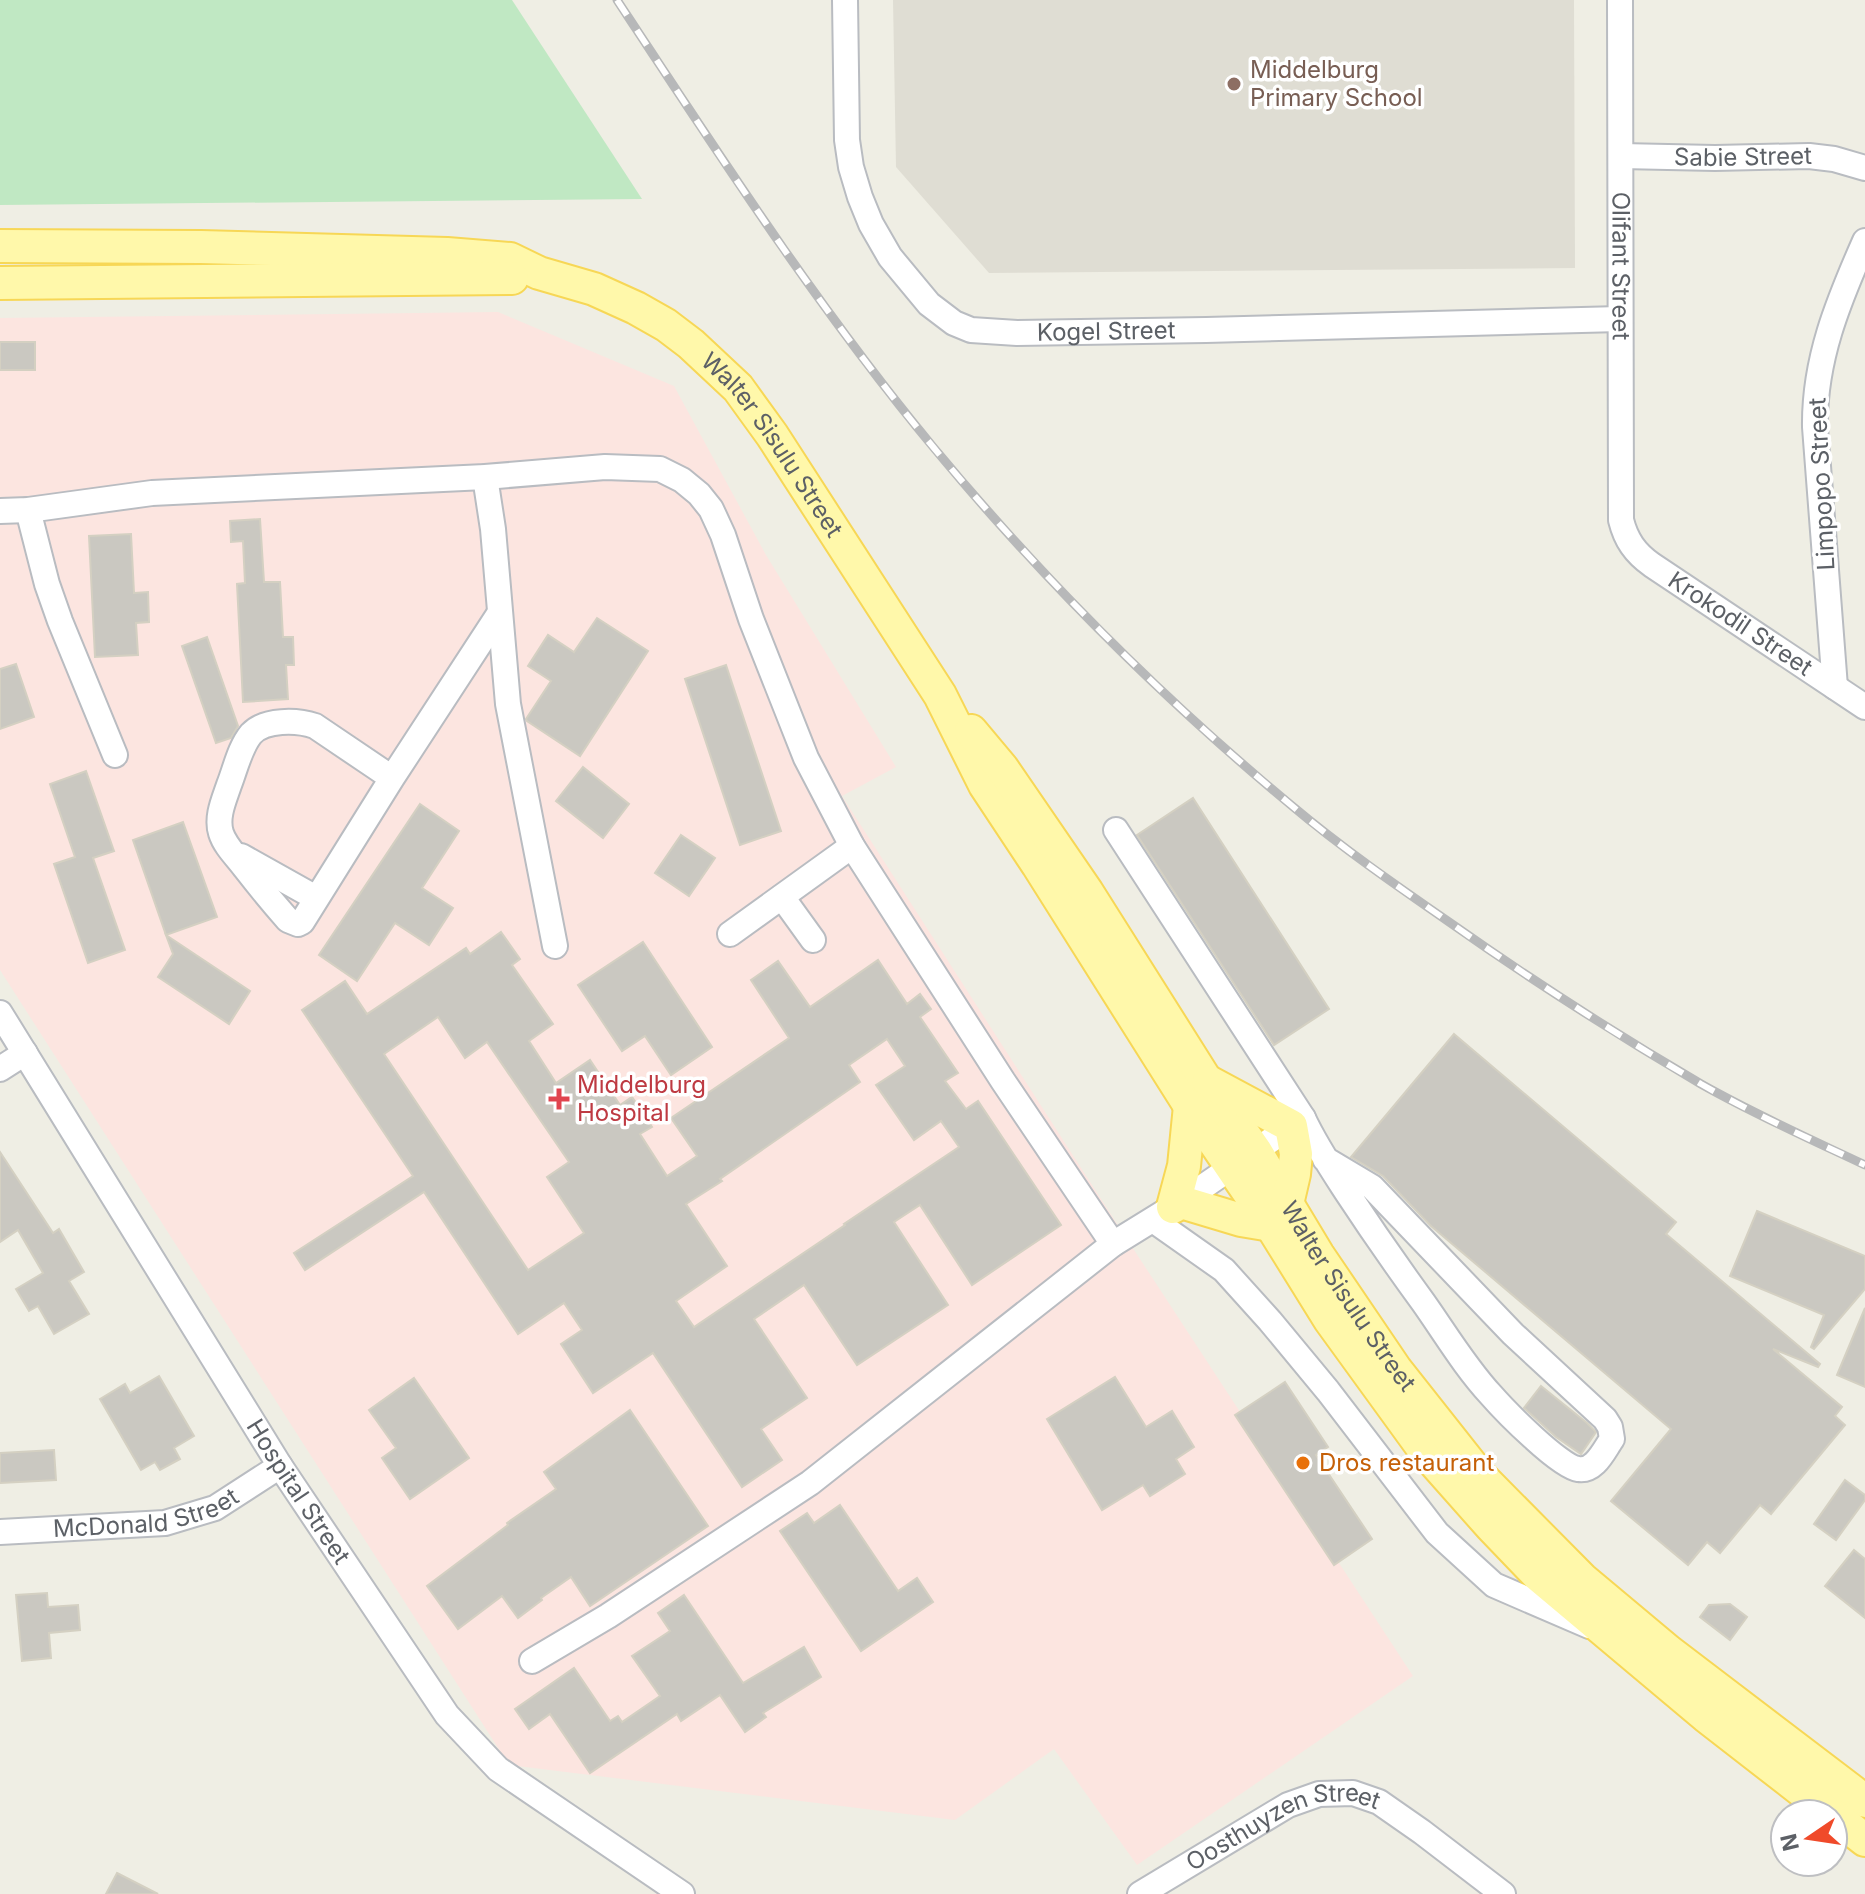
<svg xmlns="http://www.w3.org/2000/svg" width="1865" height="1894" font-family="Inter,sans-serif">
  <style>
    .education { fill: #dfddd3 }
    .medical { fill: #fce5e0 }
    .green { fill: #c0e8c3 }
    .building { fill: #cac8c1; stroke: #d4d0c2; stroke-width: 2; fill-rule: evenodd }
    .lines { fill: none; stroke-linecap: round; stroke-linejoin: round }
    .minor-casing { stroke: #b9bcc1; stroke-width: 28 }
    .major-casing { stroke: #f7d756; stroke-width: 36 }
    .minor { stroke: #fff; stroke-width: 24 }
    .major { stroke: #fff8aa; stroke-width: 32 }
    .rail-casing { stroke: #b7b8b9; stroke-width: 9 }
    .rail { stroke: #fff; stroke-width: 6; stroke-dasharray: 18; stroke-linecap: butt }
    .education-dot { fill: #8d6e63; stroke: #fff; stroke-width: 3 }
    .health-dot { fill: #e0444e; stroke: #fff; stroke-width: 3 }
    .food-dot { fill: #e8710a; stroke: #fff; stroke-width: 3 }
    .labels { text-anchor: middle; stroke-width: 7; stroke-linejoin: round; paint-order: stroke }
    .education-label { font-size: 24px; fill: #785e54; stroke: #fff; text-anchor: start }
    .street-label { font-size: 24px; fill: #5c6066; stroke: #fff }
    .health-label { font-size: 24px; fill: #be3a42; stroke: #fff; text-anchor: start }
    .food-label { font-size: 24px; fill: #c56008; stroke: #fff; text-anchor: start }
  </style>
  <rect width="100%" height="100%" fill="#efeee4"/>
  <path class="education" d="M893 0H1574L1575 268 989 273 896 167Z"/>
  <path class="medical" d="M498 312 674 386 766 555 896 767 842 796 1119 1227 1413 1676 1137 1865 1054 1749 955 1820 509 1765 0 970V318Z"/>
  <path class="green" d="M0 0H512L642 199 0 205Z"/>
  <g class="building">
    <rect x="0" y="342" width="35" height="28"/>
    <path d="M260 519 264 582H280L283 637H293L294 665H286L288 699 243 702 237 584 245 583 243 541 231 542 230 521Z"/>
    <path d="M131 534 134 593 148 592 149 622 136 623 138 655 95 657 89 536Z"/>
    <path d="M597 618 648 651 580 756 527 721 526 719 551 681 528 666 548 635 574 652Z"/>
    <path d="M207 637 238 726 231 738 216 743 182 646Z"/>
    <path d="M16 664 34 717 0 729V669Z"/>
    <path d="M726 665 781 831 740 845 685 679Z"/>
    <path d="M583 767 629 804 603 838 556 801Z"/>
    <path d="M86 771 114 851 93 858 125 950 88 963 54 864 75 857 50 784Z"/>
    <path d="M1193 798 1329 1009 1274 1045 1137 835Z"/>
    <path d="M420 804 459 831 422 888 453 908 429 945 395 923 357 981 319 955Z"/>
    <path d="M183 822 217 917 166 935 133 840Z"/>
    <path d="M681 835 715 858 689 896 655 873Z"/>
    <path d="M501 932 520 959 512 965 553 1024 529 1041 556 1083 590 1060 620 1105 632 1097 652 1127 640 1134 667 1176 697 1156 671 1118 789 1038 751 980 778 961 810 1007 878 960 907 1004 920 994 931 1009 920 1017 958 1073 945 1081 966 1109 978 1101 1061 1225 972 1285 920 1205 894 1222 948 1305 857 1365 804 1285 754 1319 807 1398 761 1429 782 1460 742 1487 653 1353 593 1393 561 1344 582 1330 564 1303 518 1334 424 1192 305 1270 294 1253 413 1176 302 1010 345 981 367 1014 466 948 470 954ZM438 1017 465 1058 487 1042 569 1162 547 1177 584 1233 528 1270 384 1054ZM887 1039 905 1066 876 1085 914 1140 941 1121 959 1147 844 1224 845 1225 694 1327 676 1301 727 1266 686 1204 722 1181 720 1179 860 1082 849 1065Z"/>
    <path d="M166 935 250 991 229 1024 158 977 173 954Z"/>
    <path d="M643 942 712 1047 671 1075 645 1036 622 1051 578 985Z"/>
    <path d="M1454 1034 1676 1222 1666 1234 1820 1364 1818 1367 1773 1349 1842 1407 1835 1416 1845 1425 1771 1514 1760 1505 1720 1553 1707 1542 1688 1565 1611 1501 1671 1429 1431 1226 1383 1176 1351 1157Z"/>
    <path d="M0 1152 53 1233 59 1229 84 1272 69 1281 89 1314 54 1334 38 1306 29 1311 16 1289 43 1273 18 1230 0 1242Z"/>
    <path d="M1757 1211 1865 1256V1289L1814 1349 1811 1347 1824 1315 1730 1276Z"/>
    <path d="M1865 1308V1387L1837 1375Z"/>
    <path d="M159 1376 194 1436 174 1448 180 1459 160 1470 155 1462 141 1470 100 1399 125 1384 130 1393Z"/>
    <path d="M1115 1377 1146 1427 1172 1411 1194 1447 1176 1459 1185 1474 1150 1496 1143 1485 1102 1510 1047 1419Z"/>
    <path d="M414 1378 469 1458 410 1499 382 1458 396 1448 369 1410Z"/>
    <path d="M1285 1382 1328 1447 1316 1455 1372 1539 1334 1565 1235 1415Z"/>
    <path d="M1541 1386 1587 1423 1596 1432 1581 1454 1556 1437 1524 1408Z"/>
    <path d="M630 1410 708 1526 590 1606 571 1577 541 1598 542 1600 518 1618 502 1596 458 1629 427 1586 508 1525 507 1523 556 1489 544 1472Z"/>
    <path d="M54 1450 56 1480 0 1483V1453Z"/>
    <path d="M1845 1480 1865 1495V1500L1836 1540 1814 1524Z"/>
    <path d="M840 1505 898 1591 917 1578 933 1602 861 1651 780 1531 807 1513 814 1523Z"/>
    <path d="M1854 1550 1865 1559V1618L1825 1586Z"/>
    <path d="M47 1593 48 1607 78 1605 80 1630 49 1633 51 1658 22 1661 16 1595Z"/>
    <path d="M684 1595 743 1683 804 1647 821 1677 763 1713 766 1717 745 1732 720 1695 681 1721 677 1714 590 1773 550 1714 529 1729 515 1709 574 1668 610 1721 618 1716 622 1722 660 1696 632 1656 670 1631 658 1613Z"/>
    <path d="M1730 1604 1747 1617 1730 1640 1700 1617 1709 1605Z"/>
    <path d="M117 1873 158 1894H106Z"/>
  </g>
  <g class="lines">
    <g class="minor-casing">
      <g id="minor">
        <path id="s1" d="M845 0 847 140 851 167 860 197 871 224 890 257 929 304 954 323 971 330 1017 333 1206 330 1620 319"/>
        <path id="s2" d="M1620 0 1621 520C1626 540 1635 553 1652 565L1865 707"/>
        <path id="s3" d="M1621 156 1715 158 1809 156 1834 159 1865 168"/>
        <path d="M485 477 493 529 508 704 555 946"/>
        <path d="M28 510 47 584 60 621 115 755"/>
        <path d="M0 511 28 510 152 493 485 477 605 467 660 469 682 480 699 494 711 509 723 535 751 619 806 758 852 846 1003 1081 1113 1244"/>
        <path d="M1835 687 1815 427C1814 360 1838 302 1865 241"/>
        <path d="M392 778 315 726C297 720 265 719 251 734 240 747 235 770 229 785 224 800 216 817 221 833 225 846 237 857 245 868 259 886 273 903 288 920L298 924 302 922 392 778 499 614"/>
        <path d="M1116 830 1303 1118"/>
        <path d="M241 856 316 898"/>
        <path d="M782 897 813 940"/>
        <path d="M730 934 852 846"/>
        <path id="s4" d="M0 1013 280 1466 447 1715 498 1769 682 1894"/>
        <path d="M0 1069 25 1053"/>
        <path d="M1153 1220 1224 1270 1270 1321 1328 1391 1437 1533 1494 1585 1589 1626"/>
        <path id="s5" d="M0 1532 165 1523 215 1508 280 1466"/>
        <path d="M532 1661 608 1616 810 1483 1113 1244 1181 1202 1303 1118C1315 1144 1331 1168 1346 1191 1371 1229 1396 1265 1423 1302 1445 1333 1465 1367 1491 1395 1505 1411 1560 1467 1578 1469 1595 1472 1604 1450 1612 1439L1610 1427 1605 1419 1513 1334 1372 1187 1325 1159"/>
        <path id="s6" d="M1140 1894 1288 1805 1319 1794 1353 1793 1379 1802 1422 1832 1503 1894"/>
      </g>
    </g>
    <g class="major-casing">
      <g id="major">
        <path id="s7" d="M0 246 201 247 447 254 510 259 539 273 594 289 636 308 666 325 691 344 738 388 772 435 940 695 985 785 1038 865 1190 1106 1271 1225 1330 1320 1428 1455 1491 1526 1538 1575 1706 1716 1832 1814"/>
        <path d="M0 283 512 278"/>
        <path id="s8" d="M971 731 1002 768 1087 892 1205 1079 1256 1152 1318 1255 1396 1370 1479 1475 1582 1579 1668 1651 1865 1801"/>
        <path d="M1209 1082 1291 1126 1296 1154 1294 1174 1287 1204"/>
        <path d="M1181 1202 1241 1220 1271 1225"/>
        <path d="M1173 1207 1184 1166 1190 1106"/>
        <path d="M1833 1815 1865 1840"/>
      </g>
    </g>
    <use href="#minor" class="minor"/>
    <use href="#major" class="major"/>
    <g class="rail-casing">
      <path id="rail" d="M617 0C718 153 817 307 934 448 1041 577 1162 698 1291 805 1342 848 1397 886 1452 924 1533 981 1616 1034 1701 1084 1754 1114 1810 1139 1865 1165"/>
    </g>
    <use href="#rail" class="rail"/>
  </g>
  <circle class="education-dot" cx="1234" cy="84" r="8"/>
  <path class="health-dot" d="M555 1087h8v8h8v8h-8v8h-8v-8h-8v-8h8z"/>
  <circle class="food-dot" cx="1303" cy="1463" r="8"/>
  <g class="labels">
    <g class="education-label">
      <text x="1250" y="78">Middelburg<tspan x="1250" dy="28">Primary School</tspan></text>
    </g>
    <g class="street-label">
      <text dy="8" stroke="none"><textPath href="#s3" startOffset="122">Sabie Street</textPath></text>
      <text dy="8" stroke="none"><textPath href="#s2" startOffset="266">Olifant Street</textPath></text>
      <text dy="8" stroke="none"><textPath href="#s1" startOffset="512">Kogel Street</textPath></text>
      <text dy="8" stroke="none"><textPath href="#s7" startOffset="842">Walter Sisulu Street</textPath></text>
      <text transform="translate(1822 484) rotate(-93)" y="8">Limpopo Street</text>
      <text dy="8" stroke="none"><textPath href="#s2" startOffset="682">Krokodil Street</textPath></text>
      <text dy="8" stroke="none"><textPath href="#s8" startOffset="680">Walter Sisulu Street</textPath></text>
      <text dy="8" stroke="none"><textPath href="#s4" startOffset="564">Hospital Street</textPath></text>
      <text dy="8" stroke="none"><textPath href="#s5" startOffset="148">McDonald Street</textPath></text>
      <text dy="8" stroke="none"><textPath href="#s6" startOffset="162">Oosthuyzen Street</textPath></text>
    </g>
    <g class="health-label">
      <text x="577" y="1093">Middelburg<tspan x="577" dy="28">Hospital</tspan></text>
    </g>
    <g class="food-label">
      <text x="1319" y="1471">Dros restaurant</text>
    </g>
  </g>
  <g transform="translate(1809 1838) rotate(257)"><circle r="38" fill="#ffffff" stroke="#bebfc2" stroke-width="2"/>
  <path d="M0-6L14 30L0 20L-14 30Z" fill="#f04a2a"/>
  <text y="-12" font-size="22" font-weight="bold" text-anchor="middle" fill="#5c6066">N</text>
  </g>
</svg>
